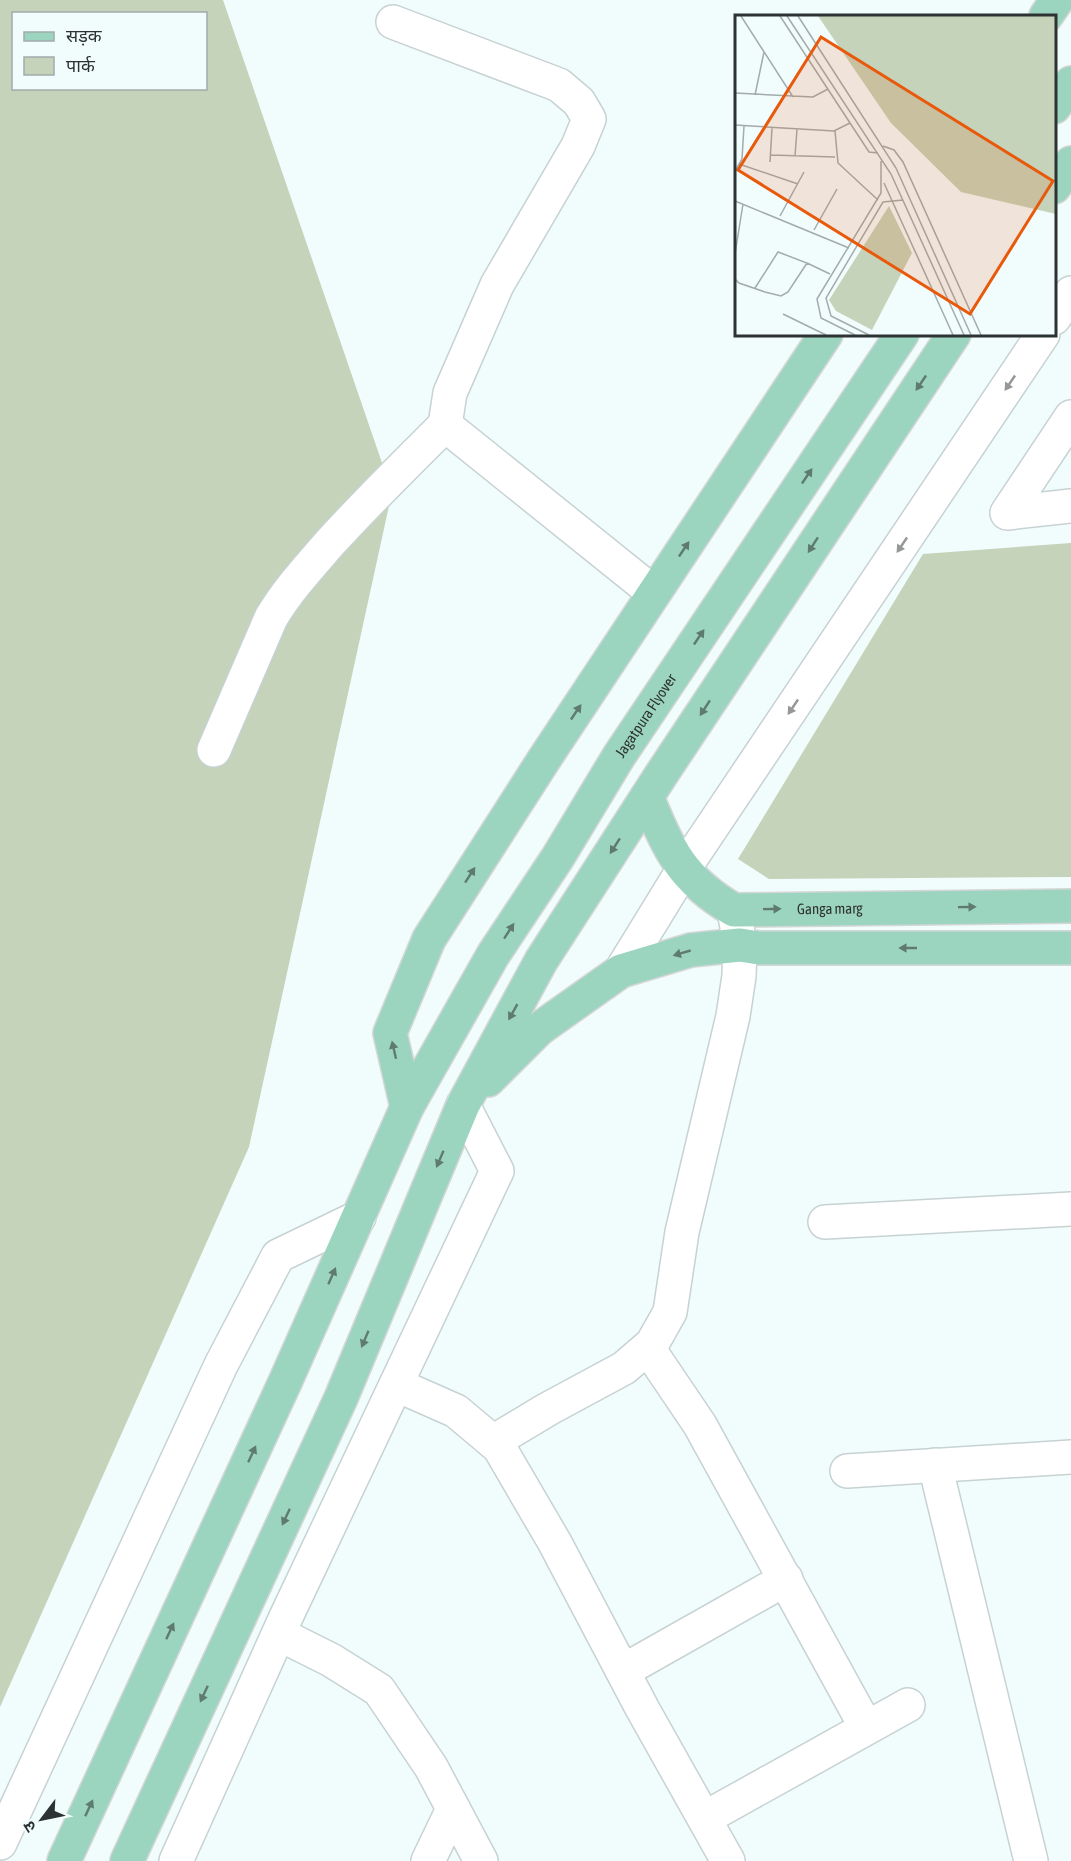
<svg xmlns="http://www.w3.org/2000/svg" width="1071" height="1861" font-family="'Asap Condensed','Noto Sans Devanagari',sans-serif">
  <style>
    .green { fill: #c4d3b9; fill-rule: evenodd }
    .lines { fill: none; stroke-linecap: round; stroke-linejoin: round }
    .minor-casing { stroke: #c7d2d2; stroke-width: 36 }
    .major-casing { stroke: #d5d6d6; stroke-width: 36 }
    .minor { stroke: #fff; stroke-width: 33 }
    .major { stroke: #9cd5bf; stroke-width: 33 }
    .oneway { fill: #5f7b71 }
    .oneway2 { fill: #969898 }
    .labels { text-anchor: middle; stroke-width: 6; stroke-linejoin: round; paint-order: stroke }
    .street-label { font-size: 15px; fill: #2d3232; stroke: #f1fcfd }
    .inset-road { fill: none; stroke: #a3abac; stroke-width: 1.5 }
    .view { fill: #e8590c; fill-opacity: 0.15; stroke: #e8590c; stroke-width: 3 }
    .inset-edge { fill: none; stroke: #2d3232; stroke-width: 3 }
  </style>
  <rect width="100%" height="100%" fill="#f1fcfd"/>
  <g class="green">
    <path d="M0 0H223L392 492 249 1147 0 1707ZM14 14H206V88H14Z"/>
    <path d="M1071 543V877L769 879 738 859 923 554Z"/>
  </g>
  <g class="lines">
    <g class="minor-casing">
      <g id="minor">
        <path d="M393 22 559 85 579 102 589 119 578 146 497 285 450 393 445 425 654 593"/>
        <path d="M1054 318 1071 293"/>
        <path d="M1071 417 1007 513 1071 506"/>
        <path d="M214 750 271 618C287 591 308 568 328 545 366 503 406 464 445 425"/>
        <path d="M621 971 683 870 1043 334"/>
        <path d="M825 1222 1071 1209"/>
        <path d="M648 1348 700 1425 866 1727"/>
        <path d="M397 1385 456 1411 499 1447 555 1543 642 1708 728 1861"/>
        <path d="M493 1442 548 1409 624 1368 652 1344 670 1312 682 1232 733 1016 739 976 740 945 734 910"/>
        <path d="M935 1465 1031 1861"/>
        <path d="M847 1471 1071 1457"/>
        <path d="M279 1634 331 1660 379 1690 431 1767 481 1861"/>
        <path d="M623 1671 786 1579"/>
        <path d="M705 1818 908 1705"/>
        <path d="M0 1843 221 1365 278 1256 359 1217"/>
        <path d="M176 1861 286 1617 497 1171 463 1105"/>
        <path d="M428 1861 453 1809"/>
      </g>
    </g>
    <g class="major-casing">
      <g id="major">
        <path d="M1046 16 1057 0"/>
        <path d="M1054 107 1071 83"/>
        <path d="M1054 187 1071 163"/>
        <path id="s1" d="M647 797C669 850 682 880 734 910L1071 906"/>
        <path d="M488 1080 539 1029 621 971 691 950 740 945 759 948H1071"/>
        <path d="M407 1107 390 1033 429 939 543 761 826 334"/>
        <path id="s2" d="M64 1861 286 1380 407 1107 493 955 558 857 619 756 902 334"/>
        <path d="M127 1861 341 1398 463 1105 541 961 661 775 954 334"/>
      </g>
    </g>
    <use href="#minor" class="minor"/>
    <use href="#major" class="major"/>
  </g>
  <defs><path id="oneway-solid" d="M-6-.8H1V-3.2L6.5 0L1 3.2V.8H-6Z" transform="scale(1.5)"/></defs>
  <g class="oneway">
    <use href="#oneway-solid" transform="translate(921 383) rotate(124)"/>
    <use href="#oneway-solid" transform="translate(807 476) rotate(-56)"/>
    <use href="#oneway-solid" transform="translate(813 545) rotate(123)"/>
    <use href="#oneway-solid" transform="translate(684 549) rotate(-56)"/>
    <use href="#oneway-solid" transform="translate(699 637) rotate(-56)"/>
    <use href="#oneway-solid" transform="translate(705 708) rotate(123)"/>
    <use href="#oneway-solid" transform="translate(576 712) rotate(-56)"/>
    <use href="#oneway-solid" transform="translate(615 846) rotate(123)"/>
    <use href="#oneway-solid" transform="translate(470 875) rotate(-57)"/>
    <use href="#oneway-solid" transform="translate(967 907) rotate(-1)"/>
    <use href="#oneway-solid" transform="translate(772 909) rotate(-1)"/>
    <use href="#oneway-solid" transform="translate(509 931) rotate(-57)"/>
    <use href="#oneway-solid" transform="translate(908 948) rotate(-180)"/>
    <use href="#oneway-solid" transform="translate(682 953) rotate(164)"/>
    <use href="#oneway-solid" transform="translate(513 1012) rotate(119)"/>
    <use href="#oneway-solid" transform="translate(394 1050) rotate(-103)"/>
    <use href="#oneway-solid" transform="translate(440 1159) rotate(113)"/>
    <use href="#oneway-solid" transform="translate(332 1276) rotate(-66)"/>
    <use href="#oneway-solid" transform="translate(365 1339) rotate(113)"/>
    <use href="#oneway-solid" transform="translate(252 1454) rotate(-65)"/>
    <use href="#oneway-solid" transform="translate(286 1517) rotate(115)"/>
    <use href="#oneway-solid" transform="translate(170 1631) rotate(-65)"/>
    <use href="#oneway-solid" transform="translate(204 1694) rotate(115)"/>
    <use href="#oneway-solid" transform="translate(89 1808) rotate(-65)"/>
  </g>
  <g class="oneway2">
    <use href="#oneway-solid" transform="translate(1010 383) rotate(124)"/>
    <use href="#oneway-solid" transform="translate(902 545) rotate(124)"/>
    <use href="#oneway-solid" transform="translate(793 707) rotate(124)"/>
  </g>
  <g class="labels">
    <g class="street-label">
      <text dy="5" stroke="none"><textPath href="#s2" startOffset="1287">Jagatpura Flyover</textPath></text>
      <text dy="5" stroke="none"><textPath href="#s1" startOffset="242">Ganga marg</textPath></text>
    </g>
  </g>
  <g transform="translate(735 15)">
    <rect width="321" height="321" fill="#f1fcfd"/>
    <path d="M83 1H321V199L226 177 156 108ZM154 191 177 238 137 315 101 296 94 285Z" fill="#c4d3b9"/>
    <path class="inset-road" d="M6 1 58 82M45 1 134 137 143 138M52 1 156 159 229 320M63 1 161 153 236 320M0 78 78 82 93 74M20 80 29 37M0 110 99 116 115 108M100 116 103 148 143 185M148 131 159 135 168 147 246 320M36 140 100 142M60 141 62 114M35 147 37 113M4 149 63 169M0 156 7 144 9 111M149 168 218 320M0 186 114 233M45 201 69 157M79 215 102 174M0 239 8 189M72 248 95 259M0 264 4 268 30 277 46 281 53 277 72 248 43 237 20 273M48 299 91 320M120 320 86 303 82 284 146 178V146M134 320 96 301 91 283 148 187 168 185"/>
    <path class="view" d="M86 22 318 166 235 299 3 155Z"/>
    <rect width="321" height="321" class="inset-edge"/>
  </g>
  <rect x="12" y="12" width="195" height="78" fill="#f1fcfd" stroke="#a3abac" stroke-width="1.5"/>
  <rect x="24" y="32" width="30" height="9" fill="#9cd5bf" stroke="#a3abac" stroke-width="1.5"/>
  <text x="66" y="42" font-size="18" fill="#2d3232">सड़क</text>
  <rect x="24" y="57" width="30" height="18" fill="#c4d3b9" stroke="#a3abac" stroke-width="1.5"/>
  <text x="66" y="72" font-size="18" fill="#2d3232">पार्क</text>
  <g transform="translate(42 1819) rotate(238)" stroke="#f1fcfd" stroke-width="4.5" paint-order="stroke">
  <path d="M0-4.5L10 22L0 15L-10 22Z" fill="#2d3232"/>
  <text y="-9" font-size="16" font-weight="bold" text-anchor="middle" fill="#2d3232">उ</text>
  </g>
</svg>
